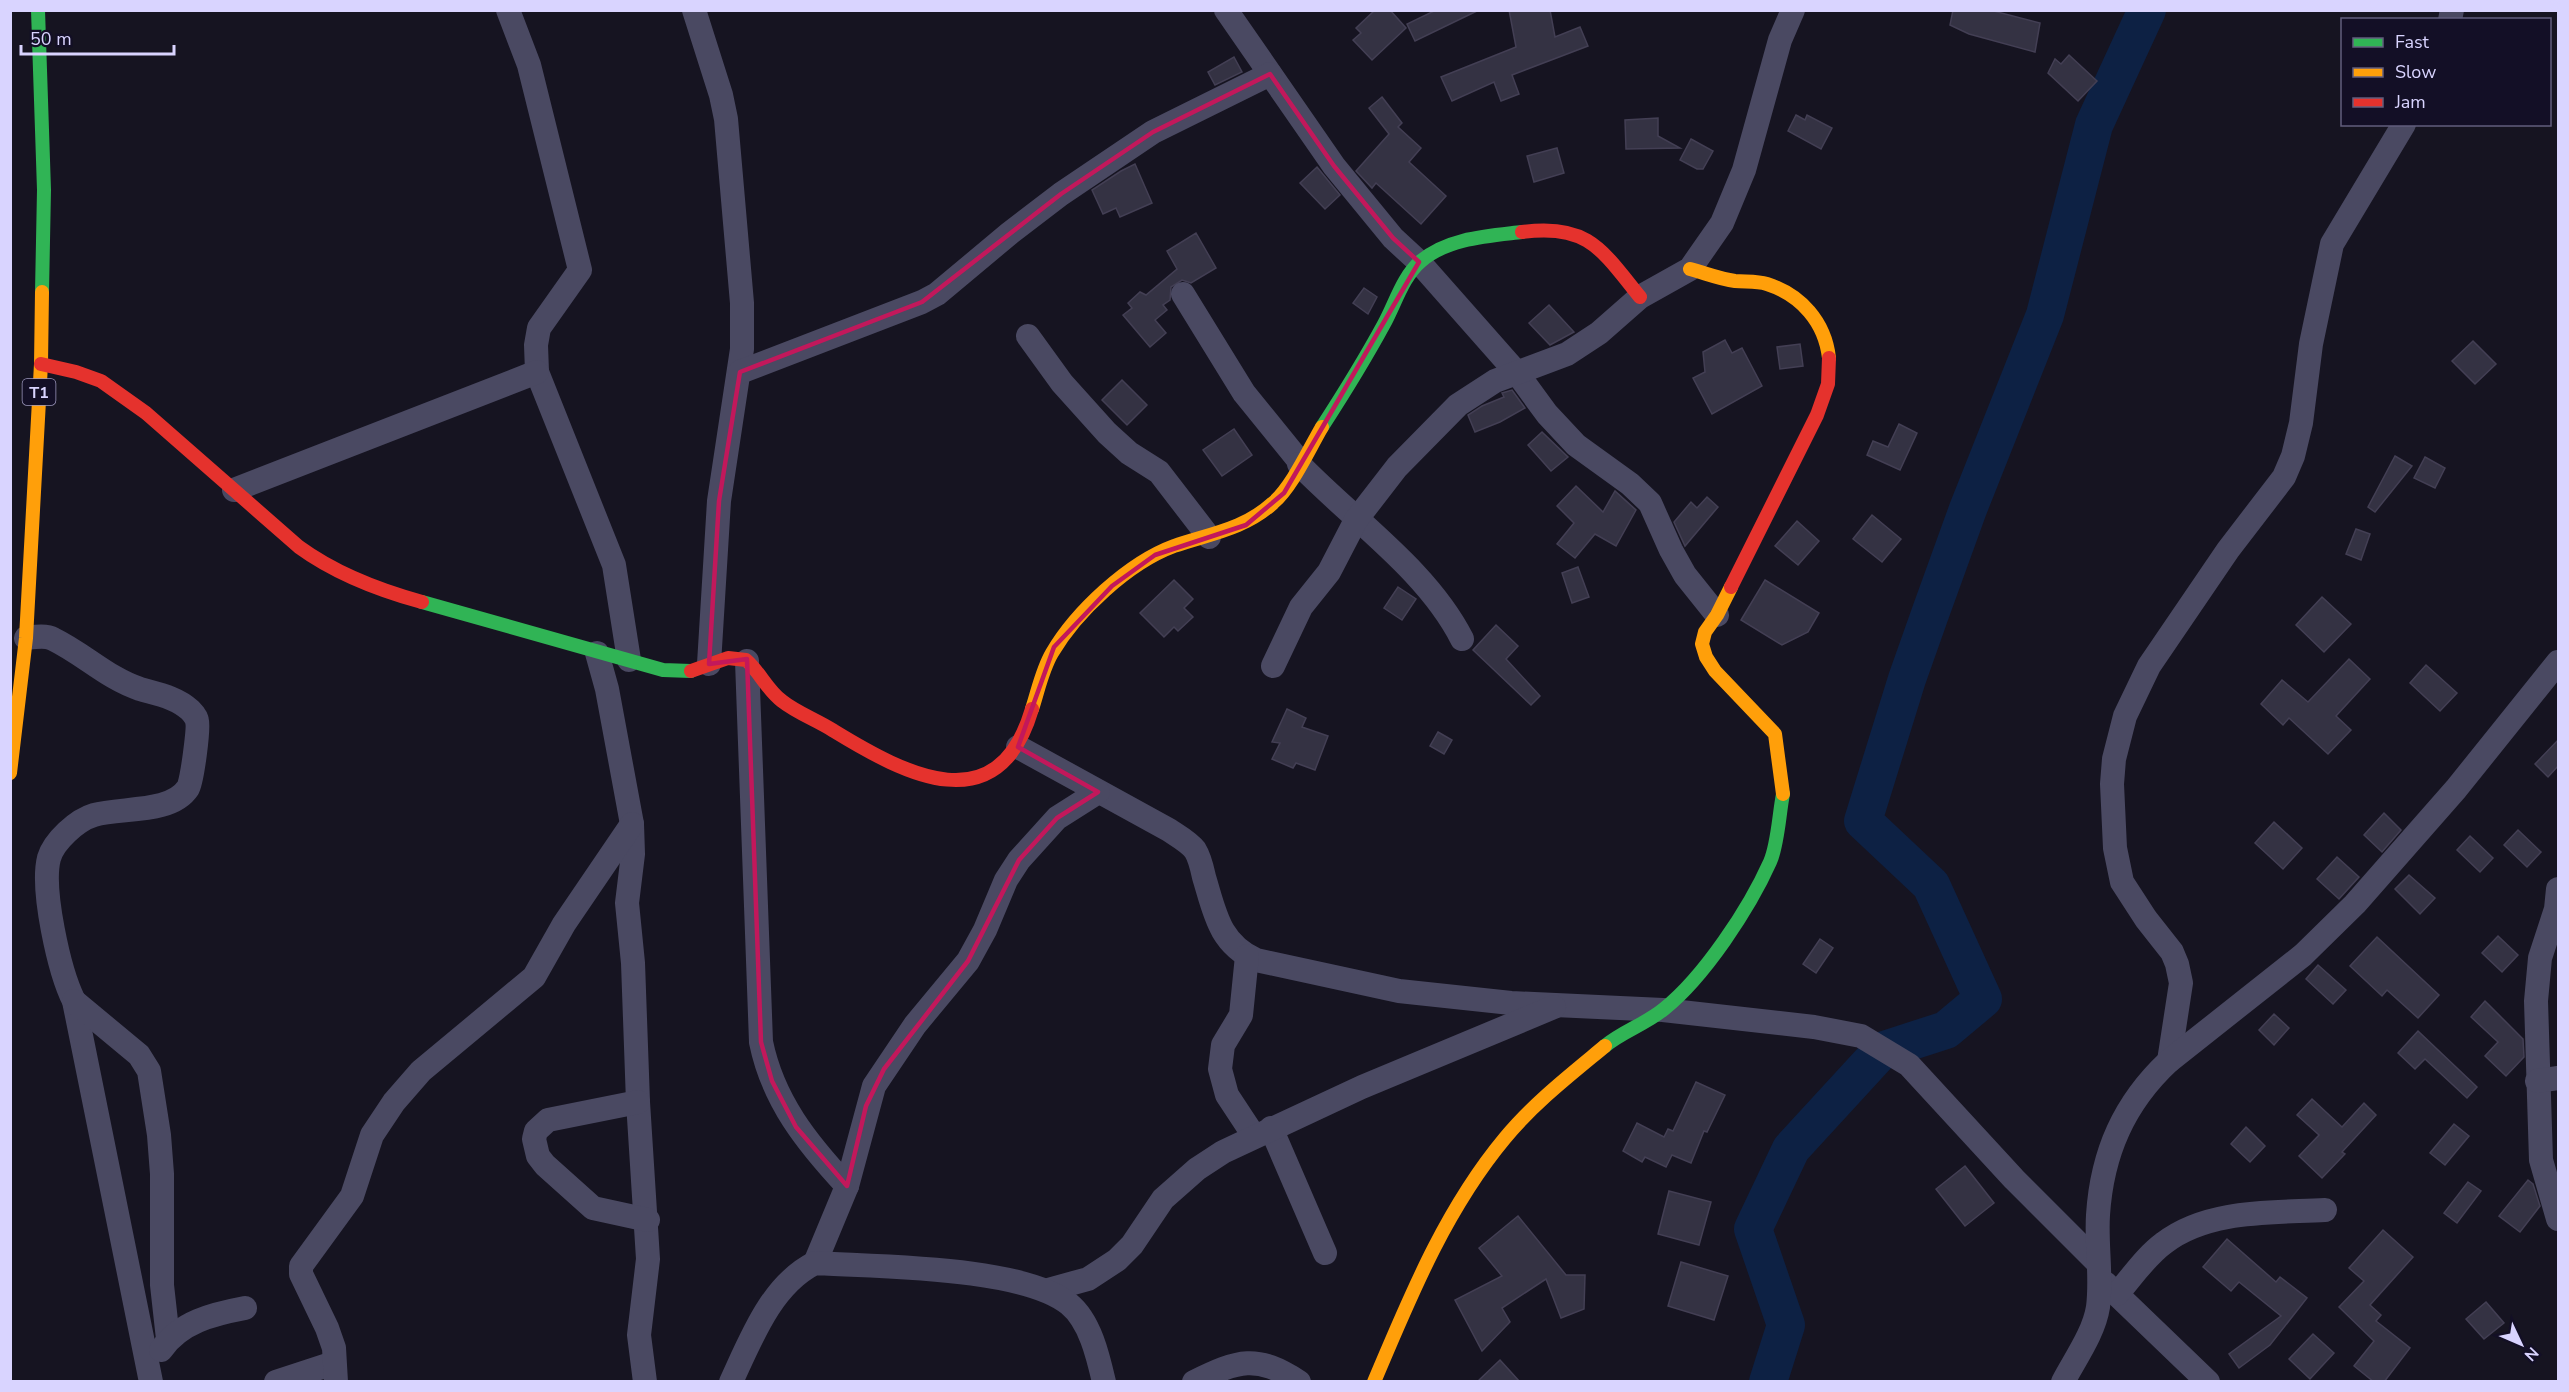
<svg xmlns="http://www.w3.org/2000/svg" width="2569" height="1392" font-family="'Nunito Sans',sans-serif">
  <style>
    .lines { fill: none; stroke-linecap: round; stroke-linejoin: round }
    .river { stroke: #0d2144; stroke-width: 38 }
    .building { fill: #343243; stroke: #433f54; stroke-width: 1.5 }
    .street { stroke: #4a4962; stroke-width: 24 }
    .fast { stroke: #30b455; stroke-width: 14 }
    .slow { stroke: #ff9f0a; stroke-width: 14 }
    .jam { stroke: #e5322d; stroke-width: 14 }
    .marked { fill: none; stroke: #c2185b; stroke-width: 4.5; stroke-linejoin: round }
    .labels { text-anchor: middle; stroke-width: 5; stroke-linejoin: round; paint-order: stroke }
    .shield { fill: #130f26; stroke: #9e99be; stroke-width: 1.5 }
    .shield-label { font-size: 16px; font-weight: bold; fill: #d9d4ff }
  </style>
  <rect width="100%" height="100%" fill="#161421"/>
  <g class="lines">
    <path class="river" d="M1768 1382 1786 1325 1753 1229 1791 1149 1881 1051 1946 1030 1983 999 1931 885 1863 821 1907 679 1930 614 1968 509 2045 315 2094 125 2147 10"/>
  </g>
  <g class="building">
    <path d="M1375 10H1390L1406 28 1372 60 1353 40 1361 33 1356 28Z"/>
    <path d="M1436 10H1479L1415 41 1407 24Z"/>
    <path d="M1509 10H1550L1555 37 1580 27 1588 46 1512 75 1519 94 1501 101 1494 82 1452 101 1441 77 1516 47Z"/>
    <path d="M1953 10H1990L2040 23 2035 52 1969 34 1950 25Z"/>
    <path d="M2069 55 2097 81 2078 101 2048 73 2055 59 2061 64Z"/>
    <path d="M1234 57 1242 72 1215 85 1208 72Z"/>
    <path d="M1382 97 1402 123 1398 127 1421 148 1409 162 1446 196 1421 224 1376 183 1372 188 1356 171 1389 134 1369 108Z"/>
    <path d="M1796 115 1805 120 1807 115 1832 128 1821 149 1788 131Z"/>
    <path d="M1658 118V136L1680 148 1626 149 1625 120Z"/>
    <path d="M1691 139 1713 151 1703 169H1697L1680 160Z"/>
    <path d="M1557 148 1564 173 1534 182 1527 156Z"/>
    <path d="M1135 164 1152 203 1120 217 1116 208 1103 214 1092 190 1121 171Z"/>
    <path d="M1317 167 1340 195 1325 209 1300 183Z"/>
    <path d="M1196 233 1216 268 1191 283 1182 280 1171 287 1170 300 1163 305 1167 310 1155 320 1166 333 1150 347 1123 315 1132 308 1128 303 1140 292 1146 295 1177 269 1167 251Z"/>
    <path d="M1364 288 1377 297 1368 314 1353 303Z"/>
    <path d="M1549 305 1574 332 1550 345 1529 323Z"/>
    <path d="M1725 340 1732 353 1742 348 1762 386 1712 414 1693 378 1705 372 1703 352Z"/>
    <path d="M2473 341 2496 364 2475 384 2452 361Z"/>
    <path d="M1800 344 1803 366 1780 369 1777 347Z"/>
    <path d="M1122 380 1147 405 1127 425 1102 400Z"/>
    <path d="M1512 390 1525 408 1500 422 1475 432 1468 415 1482 406 1504 397 1502 393Z"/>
    <path d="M1899 424 1917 433 1900 470 1867 455 1873 441 1888 447Z"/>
    <path d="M1234 429 1252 455 1222 476 1203 450Z"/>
    <path d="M1542 432 1568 457 1551 471 1528 445Z"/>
    <path d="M2395 456 2412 466 2375 512 2368 507Z"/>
    <path d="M2425 457 2445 468 2435 488 2414 478Z"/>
    <path d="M1576 486 1603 512 1615 491 1636 510 1616 546 1595 534 1575 558 1557 544 1574 523 1557 506Z"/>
    <path d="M1707 497 1718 507 1685 546 1674 522 1691 502 1697 508Z"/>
    <path d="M1872 515 1901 539 1882 562 1853 539Z"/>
    <path d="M1797 521 1819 541 1798 565 1775 546Z"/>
    <path d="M2356 529 2370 534 2361 560 2346 554Z"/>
    <path d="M1578 567 1589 597 1572 603 1562 573Z"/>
    <path d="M1174 580 1193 599 1184 608 1193 617 1178 631 1174 627 1164 637 1140 613Z"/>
    <path d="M1765 580 1819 613 1808 632 1782 645 1741 620Z"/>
    <path d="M1398 587 1416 599 1402 620 1384 608Z"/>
    <path d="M2322 597 2351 624 2324 652 2296 625Z"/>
    <path d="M1496 625 1518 646 1506 659 1540 696 1531 705 1473 650Z"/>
    <path d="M2349 659 2370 679 2336 716 2351 730 2328 754 2289 718 2283 725 2261 704 2282 680 2308 702Z"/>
    <path d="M2426 665 2457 693 2440 711 2410 683Z"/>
    <path d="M1287 709 1306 718 1302 727 1328 736 1315 770 1296 763 1293 768 1272 759 1280 743 1272 742Z"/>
    <path d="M1438 732 1452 740 1444 754 1430 746Z"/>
    <path d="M2559 739V765L2548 777 2535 764Z"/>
    <path d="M2384 813 2401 830 2382 852 2364 835Z"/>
    <path d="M2274 822 2302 848 2283 869 2255 843Z"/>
    <path d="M2518 830 2541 852 2527 867 2504 845Z"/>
    <path d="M2470 836 2493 858 2480 872 2457 850Z"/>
    <path d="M2337 857 2359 877 2339 899 2317 879Z"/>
    <path d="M2409 875 2435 898 2420 914 2395 889Z"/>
    <path d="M2498 936 2518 955 2502 972 2482 953Z"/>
    <path d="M2377 937 2439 995 2418 1018 2387 990 2382 996 2350 966Z"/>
    <path d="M1820 939 1833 948 1816 973 1803 964Z"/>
    <path d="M2318 965 2346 990 2333 1004 2306 979Z"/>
    <path d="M2485 1001 2523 1039 2524 1057 2506 1076 2485 1056 2498 1042 2471 1017Z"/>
    <path d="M2274 1014 2289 1028 2274 1045 2259 1030Z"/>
    <path d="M2418 1031 2477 1087 2467 1098 2425 1059 2415 1069 2398 1053Z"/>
    <path d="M1696 1082 1725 1095 1707 1132 1704 1131 1691 1163 1672 1155 1666 1167 1645 1157 1642 1162 1623 1151 1637 1123 1664 1137 1668 1129 1673 1131Z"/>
    <path d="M2312 1099 2342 1127 2364 1103 2376 1115 2342 1152 2345 1154 2322 1178 2299 1156 2319 1135 2297 1115Z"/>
    <path d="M2454 1124 2469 1136 2445 1165 2430 1153Z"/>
    <path d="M2246 1127 2265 1146 2250 1162 2231 1144Z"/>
    <path d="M1965 1166 1994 1203 1965 1226 1936 1189Z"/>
    <path d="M2528 1180 2533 1184 2540 1206 2520 1232 2499 1216Z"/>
    <path d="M2468 1182 2481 1191 2457 1223 2444 1213Z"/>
    <path d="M1669 1191 1711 1202 1699 1245 1658 1234Z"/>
    <path d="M1518 1216 1566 1275H1585L1584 1309 1561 1318 1546 1279 1502 1308 1510 1322 1482 1351 1455 1300 1502 1276 1479 1248Z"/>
    <path d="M2383 1230 2413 1257 2370 1305 2381 1315 2376 1321 2410 1348 2384 1382H2374L2354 1366 2374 1341 2339 1307 2364 1281 2349 1268Z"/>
    <path d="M2227 1239 2276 1282 2280 1277 2307 1298 2270 1345 2239 1368 2229 1354 2281 1316 2239 1282 2231 1291 2203 1267Z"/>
    <path d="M1681 1262 1728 1276 1714 1320 1668 1306Z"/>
    <path d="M2486 1302 2504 1323 2484 1339 2466 1319Z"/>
    <path d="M2313 1334 2334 1353 2310 1379 2289 1359Z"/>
    <path d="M1500 1360 1520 1382H1477Z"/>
  </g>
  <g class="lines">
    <g class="street">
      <path d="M508 10 529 65 580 270 539 328 536 345 537 372 614 565 629 660"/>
      <path d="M694 10 721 95 726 119 742 303V349L719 501 709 664"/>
      <path d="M1226 10 1334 166 1393 238 1419 262 1517 373 1547 414 1576 445 1630 484 1650 503 1671 550 1685 575 1717 615"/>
      <path d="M2450 20 2452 10"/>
      <path d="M1183 294 1244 393 1300 462"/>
      <path d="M1028 336 1062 383 1107 433 1129 453 1159 472 1209 537"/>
      <path d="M740 372 922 302 937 294 1010 233 1061 194 1153 132 1270 74"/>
      <path d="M1299 464C1353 520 1427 570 1462 639"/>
      <path d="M234 490 537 372"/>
      <path d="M26 638C34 637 46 635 53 639 84 654 107 678 140 689 157 694 176 697 190 710 192 712 197 718 197 721 199 728 192 782 188 788 171 814 121 807 94 815 77 820 54 841 49 858 41 889 59 971 74 1001L151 1382"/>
      <path d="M597 653 607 689 632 824 633 854 627 903 633 963 638 1102 648 1259 639 1335 645 1382"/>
      <path d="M747 661 761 1042C773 1101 807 1143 847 1186"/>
      <path d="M1273 666 1301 607 1329 572 1356 520 1397 467 1458 405 1495 381 1567 354 1599 333 1640 297 1690 269 1722 223 1744 170 1780 40 1793 10"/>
      <path d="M1018 747 1169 830C1178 836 1189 842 1195 850 1200 858 1202 868 1204 877 1215 913 1219 943 1256 960L1399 991 1511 1003 1663 1010 1814 1027 1861 1036 1909 1065 2014 1179 2098 1263"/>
      <path d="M2558 889 2556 909 2540 958 2536 1001 2541 1160 2558 1219"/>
      <path d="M1247 956 1241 1015 1223 1045 1220 1069 1227 1095 1254 1136"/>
      <path d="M74 1001 139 1055 149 1071 159 1135 162 1174V1285L168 1339"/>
      <path d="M2169 1061 2181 983 2177 964 2172 952 2146 919 2122 882 2115 848 2112 784 2114 759 2125 716 2149 666 2228 550 2284 477 2293 456 2301 423 2311 344 2332 244 2404 124"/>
      <path d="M2537 1081 2558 1078"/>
      <path d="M638 1102 548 1120 536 1131 534 1139 538 1156 545 1165 593 1208 648 1220"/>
      <path d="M1271 1128 1325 1253"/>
      <path d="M815 1263 847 1186 874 1086 915 1025 968 961 985 930 1006 880 1019 860 1057 818 1098 792"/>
      <path d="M2105 1283 2208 1382"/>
      <path d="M1048 1290 1088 1279 1117 1260 1132 1245 1163 1199 1197 1169 1223 1152 1362 1087 1554 1007"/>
      <path d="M2117 1294C2132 1277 2146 1256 2164 1243 2208 1209 2273 1213 2325 1210"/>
      <path d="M161 1350C180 1322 213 1314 245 1308"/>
      <path d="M276 1382 334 1363"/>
      <path d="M336 1382 334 1348 327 1328 301 1274V1266L352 1196 372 1135 394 1102 421 1071 534 977 564 924 632 824"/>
      <path d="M731 1382C751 1339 771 1285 815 1263 876 1267 1022 1266 1069 1304 1090 1321 1098 1356 1104 1382"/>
      <path d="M1194 1382C1239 1360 1256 1354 1299 1382"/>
      <path d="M2063 1382C2075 1359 2094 1333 2098 1307 2102 1276 2096 1245 2098 1215 2102 1153 2124 1103 2169 1061L2303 955 2355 904 2456 789 2558 662"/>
    </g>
    <g class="fast">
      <path d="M38 10 44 190 42 292"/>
      <path d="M1322 427C1344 393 1365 359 1384 324 1395 304 1403 276 1421 261 1448 238 1488 236 1522 232"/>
      <path d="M422 602 663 670 691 671"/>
      <path d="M1605 1046C1623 1031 1646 1024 1664 1009 1704 977 1749 909 1770 862 1778 844 1779 814 1783 794"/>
    </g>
    <g class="slow">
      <path d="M1690 269C1705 273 1720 279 1735 281 1746 282 1757 281 1767 284 1801 295 1825 322 1829 358"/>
      <path d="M1731 587 1717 615 1705 632 1702 644 1706 657 1715 671 1775 734 1783 794"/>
      <path d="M1032 709C1038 691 1042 670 1052 653 1076 612 1128 563 1174 546 1209 534 1245 529 1273 503 1292 487 1309 449 1322 427"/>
      <path d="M10 773 26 638 41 364 42 292"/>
      <path d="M1374 1382C1410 1297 1445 1210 1505 1138 1534 1103 1570 1075 1605 1046"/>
    </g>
    <g class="jam">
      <path d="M1522 232C1588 223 1602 250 1640 297"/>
      <path d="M41 364 76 372 101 381 146 413 299 547C336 574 378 590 422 602"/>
      <path d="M1731 587 1817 415 1828 384 1829 358"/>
      <path d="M691 671 728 658 746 660C760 672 767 690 782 701 797 713 817 720 834 731 906 775 998 824 1032 709"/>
    </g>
  </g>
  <path class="marked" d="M1270 74 1334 166 1393 238 1419 262 1284 493 1246 525 1155 555 1112 586 1054 647 1018 747 1098 792 1057 818 1019 860 968 961 884 1069 866 1106 847 1186 796 1127 772 1081 761 1042 747 659 709 664 719 501 740 372 922 302 1061 194 1153 132Z"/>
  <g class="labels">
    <rect class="shield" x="22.5" y="379" width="33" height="26" rx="4.5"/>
    <g class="shield-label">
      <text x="39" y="398">T1</text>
    </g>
  </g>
  <rect width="2569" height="1392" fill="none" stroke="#d9d4ff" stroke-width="24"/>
  <rect x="2341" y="18" width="210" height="108" fill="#130f26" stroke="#625e7d" stroke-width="1.5"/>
  <rect x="2353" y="38" width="30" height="9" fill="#30b455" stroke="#625e7d" stroke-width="1.5"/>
  <text x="2395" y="48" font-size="18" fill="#d9d4ff">Fast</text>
  <rect x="2353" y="68" width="30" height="9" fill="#ff9f0a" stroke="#625e7d" stroke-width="1.5"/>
  <text x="2395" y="78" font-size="18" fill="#d9d4ff">Slow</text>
  <rect x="2353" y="98" width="30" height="9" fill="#e5322d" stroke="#625e7d" stroke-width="1.5"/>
  <text x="2395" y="108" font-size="18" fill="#d9d4ff">Jam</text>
  <g transform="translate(2521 1344) rotate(134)" stroke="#130f26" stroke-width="4.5" paint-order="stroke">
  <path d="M0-4.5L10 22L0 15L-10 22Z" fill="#d9d4ff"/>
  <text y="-9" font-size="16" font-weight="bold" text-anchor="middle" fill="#d9d4ff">N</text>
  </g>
  <path d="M21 45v9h153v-9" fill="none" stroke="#d9d4ff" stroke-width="3"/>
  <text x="30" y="45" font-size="18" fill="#d9d4ff" stroke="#130f26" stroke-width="4.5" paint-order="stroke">50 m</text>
</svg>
